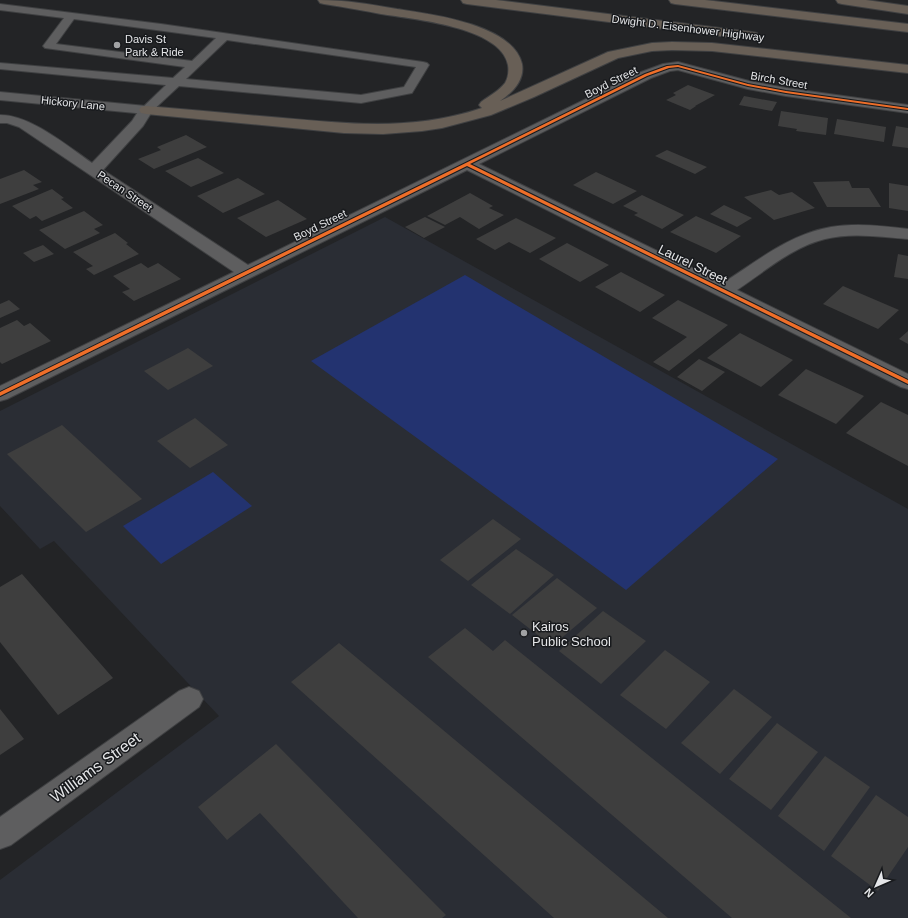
<svg xmlns="http://www.w3.org/2000/svg" width="908" height="918" font-family="Helvetica,sans-serif">
  <style>
    .built { fill: #2a2d34 }
    .green { fill: #233370 }
    .building { fill: #3e3e3e }
    .lines { fill: none; stroke-linecap: round; stroke-linejoin: round }
    .service-casing { stroke: #3f4042; stroke-width: 2 }
    .minor-casing { stroke: #3f4042; stroke-width: 2 }
    .tertiary-casing { stroke: #3f4042; stroke-width: 2 }
    .motorway-casing { stroke: #3f4042; stroke-width: 2 }
    .service { fill: #5e5e5f; fill-rule: evenodd }
    .minor { fill: #5e5e5f; fill-rule: evenodd }
    .tertiary { fill: #5e5e5f; fill-rule: evenodd }
    .motorway { fill: #685f56; fill-rule: evenodd }
    .cycleway-casing { stroke: #181a1d; stroke-width: 2 }
    .cycleway { fill: #ee6e29; fill-rule: evenodd }
    .poi-dot { fill: #a1a2a4; stroke: #181a1d; stroke-width: 1.5 }
    .labels { text-anchor: middle; stroke-width: 3; stroke-linejoin: round; paint-order: stroke }
    .far-street-label { font-size: 11px; fill: #e5e6e8; stroke: #181a1d }
    .far-poi-label { font-size: 11px; fill: #e5e6e8; stroke: #181a1d; text-anchor: start }
    .street-label { font-size: 13px; fill: #e5e6e8; stroke: #181a1d }
    .poi-label { font-size: 13px; fill: #e5e6e8; stroke: #181a1d; text-anchor: start }
    .near-street-label { font-size: 16px; fill: #e5e6e8; stroke: #181a1d }
  </style>
  <rect width="100%" height="100%" fill="#232426"/>
  <path class="built" d="M385 217 908 509V918H0V880L219 716 54 541 40 549 0 506V411Z"/>
  <g class="green">
    <path d="M465 275 778 459 626 590 311 361Z"/>
    <path d="M213 472 252 506 161 564 123 526Z"/>
  </g>
  <g class="building">
    <path d="M688 85 715 95 695 106H696L690 110 666 100 676 95 673 93Z"/>
    <path d="M744 96 777 102 772 111 739 105Z"/>
    <path d="M781 111 828 118 826 135 796 131 797 129 778 126Z"/>
    <path d="M837 119 886 127 884 142 834 134Z"/>
    <path d="M896 126 908 128V148L892 146Z"/>
    <path d="M186 135 207 147 154 169 138 159 161 150 157 147Z"/>
    <path d="M667 150 707 167 695 174 655 156Z"/>
    <path d="M198 158 224 173 191 187 165 171Z"/>
    <path d="M24 170 42 182 33 185 39 189 0 204V179Z"/>
    <path d="M596 172 637 191 613 204 573 185Z"/>
    <path d="M238 178 265 194 223 213 197 196Z"/>
    <path d="M849 181 852 188H869L881 207H827L813 182Z"/>
    <path d="M889 183 908 186V211L889 208Z"/>
    <path d="M52 189 64 198 61 199 73 208 42 221 36 216 30 219 12 206Z"/>
    <path d="M771 190 779 195 792 192 815 208 774 220 744 197Z"/>
    <path d="M470 193 493 206 489 208 504 215 479 229 460 217 445 225 427 216Z"/>
    <path d="M642 195 684 215 662 229 634 215 638 213 623 206Z"/>
    <path d="M278 200 307 219 266 237 237 218Z"/>
    <path d="M724 205 752 218 737 227 710 214Z"/>
    <path d="M84 211 103 225 94 229 100 233 65 249 39 230Z"/>
    <path d="M696 216 741 236 716 253 670 232Z"/>
    <path d="M425 217 445 227 424 238 405 227Z"/>
    <path d="M516 218 556 238 530 253 509 242 495 250 476 239Z"/>
    <path d="M115 233 128 243 126 244 139 254 94 275 86 269 93 266 73 252Z"/>
    <path d="M567 243 609 265 580 282 539 259Z"/>
    <path d="M43 245 54 254 34 262 23 253Z"/>
    <path d="M898 254 908 256V279L894 277Z"/>
    <path d="M141 263 148 268 158 263 181 279 134 301 122 292 130 289 113 276Z"/>
    <path d="M621 272 665 295 640 312 595 287Z"/>
    <path d="M843 286 899 310 878 329 823 304Z"/>
    <path d="M9 300 20 309 0 318V304Z"/>
    <path d="M678 300 728 325 669 371 653 362 687 337 652 318Z"/>
    <path d="M17 320 24 326 30 323 51 341 2 364 0 362V328Z"/>
    <path d="M908 331V344L899 339Z"/>
    <path d="M740 333 793 360 761 387 707 358Z"/>
    <path d="M188 348 213 366 168 390 144 371Z"/>
    <path d="M699 359 725 372 702 391 677 377Z"/>
    <path d="M806 369 864 396 836 424 778 395Z"/>
    <path d="M881 402 908 415V466L846 433Z"/>
    <path d="M195 418 228 445 190 468 157 441Z"/>
    <path d="M62 425 142 499 86 532 7 454Z"/>
    <path d="M493 519 521 539 468 581 440 560Z"/>
    <path d="M516 549 554 575 510 614 471 585Z"/>
    <path d="M22 574 113 678 58 715 0 642V587Z"/>
    <path d="M557 578 597 608 552 646 512 615Z"/>
    <path d="M603 611 646 641 601 684 559 651Z"/>
    <path d="M465 628 493 651 505 640 851 918H732L428 657Z"/>
    <path d="M339 643 668 918H554L291 682Z"/>
    <path d="M665 650 710 682 666 729 620 695Z"/>
    <path d="M734 689 772 717 720 774 681 743Z"/>
    <path d="M0 709 24 739 0 755Z"/>
    <path d="M777 723 818 752 771 810 729 779Z"/>
    <path d="M276 744 446 915 442 918H358L260 813 227 840 198 807Z"/>
    <path d="M825 756 870 787 824 851 778 816Z"/>
    <path d="M876 795 908 817V847L878 891 831 856Z"/>
  </g>
  <g class="lines">
    <g class="service-casing">
      <path id="service" d="M0 4 161 24 423 62 427 63 429 65 412 93 361 103 179 86 150 113H142L140 110 166 85 0 69V63L173 78 185 67 45 48 43 46 64 18 0 10ZM74 19 216 38 192 61 56 44ZM227 40 416 67 404 87 361 95 186 79Z"/>
    </g>
    <g class="minor-casing">
      <g id="minor">
        <path d="M678 62 749 81 786 88 908 105V113L786 96 748 89 678 70 670 71 651 78 479 164 723 283C757 261 790 234 831 227 857 223 883 226 908 229V239C881 237 852 232 825 239 792 247 764 272 737 290L908 374V389L901 387 467 170 7 399 0 401V386L234 272 19 127 7 123H0V115C31 115 67 146 92 163L132 121 141 107 146 106 151 107 153 110 143 126 103 170 248 265 641 72 663 64Z"/>
        <path d="M189 687 199 691 203 699 199 707 11 845 0 849V817L179 691Z"/>
      </g>
    </g>
    <g class="tertiary-casing">
      <path id="tertiary" d="M0 92 146 106 151 107 153 110 151 113 146 114 0 100Z"/>
    </g>
    <g class="motorway-casing">
      <g id="motorway">
        <path d="M318 0C346 0 369 4 397 9 430 14 513 24 522 64 525 80 512 93 500 101L608 52 652 43 672 42 712 43 908 65V73L712 51 672 50 652 51 618 58 534 97 491 115 442 128 422 131 383 134 344 133 146 114 141 113 139 110 141 107 146 106C192 110 237 114 283 118 352 124 414 131 482 108L479 105 481 102C489 96 499 91 505 83 508 78 509 71 508 65 501 27 413 19 381 14 362 10 343 7 324 4L320 3Z"/>
        <path d="M461 0H496L752 32 757 33 758 36 757 39 752 40 467 4 463 3Z"/>
        <path d="M669 0H705L908 24V32L675 4 671 3Z"/>
        <path d="M836 0H866L908 6V14L842 4 838 3Z"/>
      </g>
    </g>
    <use href="#service" class="service"/>
    <use href="#minor" class="minor"/>
    <use href="#tertiary" class="tertiary"/>
    <use href="#motorway" class="motorway"/>
    <g class="cycleway-casing">
      <path id="cycleway" d="M678 65 748 84 786 91 908 108V110L786 93 748 86 678 67 669 68 647 76 470 164 908 380V384L467 166 0 396V392L484 154 645 74 667 66Z"/>
    </g>
    <use href="#cycleway" class="cycleway"/>
  </g>
  <g class="poi-dot">
    <circle cx="117" cy="45" r="4"/>
    <circle cx="524" cy="633" r="4"/>
  </g>
  <g class="labels">
    <g class="far-street-label">
      <text transform="translate(688 28) rotate(7)" y="4">Dwight D. Eisenhower Highway</text>
      <text transform="translate(779 80) rotate(10)" y="4">Birch Street</text>
      <text transform="translate(611 82) rotate(-27)" y="4">Boyd Street</text>
      <text transform="translate(73 103) rotate(6)" y="4">Hickory Lane</text>
      <text transform="translate(125 191) rotate(34)" y="4">Pecan Street</text>
      <text transform="translate(320 225) rotate(-26)" y="4">Boyd Street</text>
    </g>
    <g class="far-poi-label">
      <text x="125" y="43">Davis St<tspan x="125" dy="13">Park &amp; Ride</tspan></text>
    </g>
    <g class="street-label">
      <text transform="translate(693 264) rotate(26)" y="5">Laurel Street</text>
    </g>
    <g class="poi-label">
      <text x="532" y="631">Kairos<tspan x="532" dy="15">Public School</tspan></text>
    </g>
    <g class="near-street-label">
      <text transform="translate(95 767) rotate(-36)" y="6">Williams Street</text>
    </g>
  </g>
  <g transform="translate(876 886) rotate(225)" stroke="#181a1d" stroke-width="3" paint-order="stroke">
  <path d="M0-3L7 15L0 10L-7 15Z" fill="#e5e6e8"/>
  <text y="-6" font-size="11" font-weight="bold" text-anchor="middle" fill="#e5e6e8">N</text>
  </g>
</svg>
